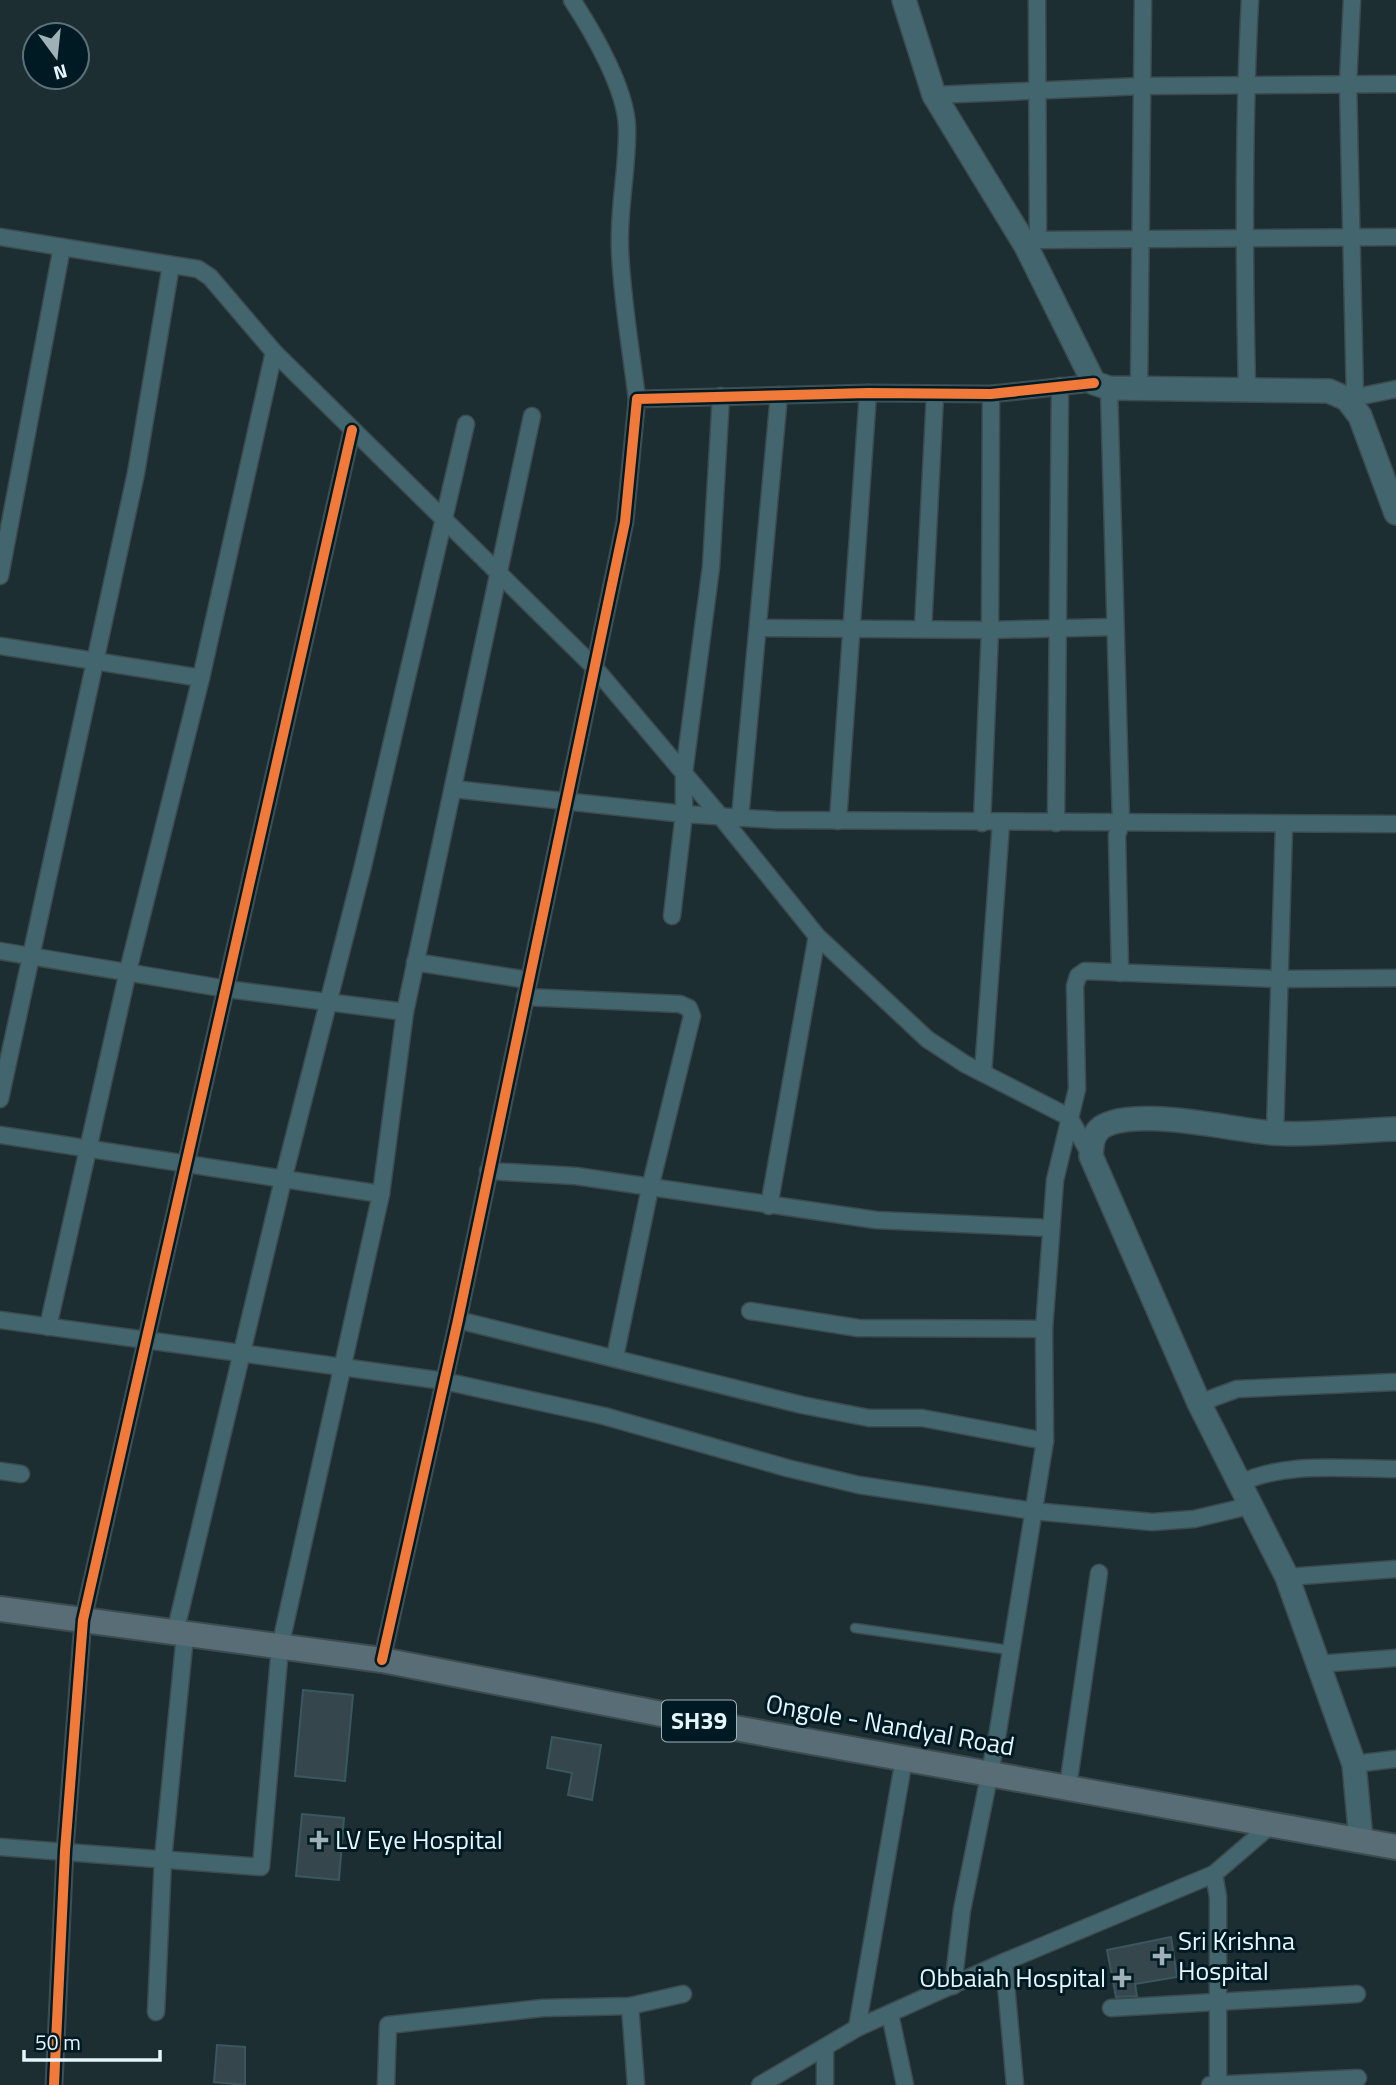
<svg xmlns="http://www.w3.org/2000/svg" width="1396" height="2085" font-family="'Titillium Web',sans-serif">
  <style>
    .building { fill: #35474c; stroke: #3a575f; stroke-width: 2 }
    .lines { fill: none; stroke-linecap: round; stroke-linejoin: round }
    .service-casing { stroke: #3d4b4f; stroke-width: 11 }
    .minor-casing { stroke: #3d4b4f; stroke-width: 19 }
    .secondary-casing { stroke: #3d4b4f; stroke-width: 26 }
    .primary-casing { stroke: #3d4b4f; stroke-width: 28 }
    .service { stroke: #43666e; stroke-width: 8 }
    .minor { stroke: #43666e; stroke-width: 16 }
    .secondary { stroke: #43666e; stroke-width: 23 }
    .primary { stroke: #586d76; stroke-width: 24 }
    .cycleway-casing { stroke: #001a23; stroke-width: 15 }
    .cycleway { stroke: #f17a3a; stroke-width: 10 }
    .poi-dot { fill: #9fb0b6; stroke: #001a23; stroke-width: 2.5 }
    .labels { text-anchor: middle; stroke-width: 6; stroke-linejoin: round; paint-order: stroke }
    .shield { fill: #001a23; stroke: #a0b4bb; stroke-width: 2 }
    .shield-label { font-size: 24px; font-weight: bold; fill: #e5f6fc }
    .street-label { font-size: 26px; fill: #e5f6fc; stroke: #001a23 }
    .poi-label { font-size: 26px; fill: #e5f6fc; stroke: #001a23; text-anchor: start }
  </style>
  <rect width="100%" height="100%" fill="#1d2e33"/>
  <g class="building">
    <path d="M303 1690 353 1695 345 1781 295 1776Z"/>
    <path d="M552 1737 601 1745 592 1800 568 1795 572 1773 547 1768Z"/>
    <path d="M302 1814 344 1818 339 1880 296 1876Z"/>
    <path d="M1171 1937 1177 1977 1135 1984 1137 1996 1116 1997 1107 1950Z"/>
    <path d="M217 2045 245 2047V2085L214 2082Z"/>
  </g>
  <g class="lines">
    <g class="service-casing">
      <path id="service" d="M855 1628 1009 1650"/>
    </g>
    <g class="minor-casing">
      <g id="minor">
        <path d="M572 0C593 32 626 89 627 127 628 168 618 209 620 250 622 300 631 350 637 399"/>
        <path d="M1037 0 1038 240"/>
        <path d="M1352 0 1348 83 1355 398"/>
        <path d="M934 95 1143 86 1396 84"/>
        <path d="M0 237 198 269 210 277 274 352 594 667 721 817 817 936 927 1039 965 1064 1069 1117 1091 1156"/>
        <path d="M1026 246 1038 240 1396 237"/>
        <path d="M1109 388 1121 824 1117 835 1120 973"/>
        <path d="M1139 388 1143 0"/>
        <path d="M1247 389C1244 259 1243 130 1250 0"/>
        <path d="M1347 399 1396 389"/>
        <path d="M0 576 62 247"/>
        <path d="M759 628 990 630 1115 627"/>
        <path d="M923 629 935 395"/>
        <path d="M0 646 201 678"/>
        <path d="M453 789 684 814 776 820 1396 824"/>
        <path d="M740 818 779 395"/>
        <path d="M838 821 868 393"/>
        <path d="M982 823 990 630 991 394"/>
        <path d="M1056 823 1060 386"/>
        <path d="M672 916 684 814V773L711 567 721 396"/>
        <path d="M0 951 227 989 405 1012"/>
        <path d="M415 962 528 980"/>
        <path d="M525 997 680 1004 689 1008 692 1016 650 1188 615 1357"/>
        <path d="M983 1073 1001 823"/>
        <path d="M0 1099 136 473 171 265"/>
        <path d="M1275 1133 1284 825"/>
        <path d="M0 1135 381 1194"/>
        <path d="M488 1171 576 1176 876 1220 1051 1228"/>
        <path d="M769 1206 817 936"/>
        <path d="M750 1311 858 1328 1044 1329"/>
        <path d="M0 1320 444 1381 604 1416 787 1468 859 1485 1033 1511 1152 1522 1194 1519 1249 1506"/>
        <path d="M458 1320 802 1405 869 1418H922L1045 1441"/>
        <path d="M48 1327 128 971 201 678 274 352"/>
        <path d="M1199 1403 1237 1389 1396 1382"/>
        <path d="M0 1471 21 1474"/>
        <path d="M1238 1484C1285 1461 1344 1469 1396 1469"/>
        <path d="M1287 1577 1396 1569"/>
        <path d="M175 1633 283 1180 363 866 466 424"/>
        <path d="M382 1660 458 1320 625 522 637 399 868 393 991 394 1094 383"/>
        <path d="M1318 1664 1396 1658"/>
        <path d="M1354 1764 1396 1759"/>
        <path d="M1068 1786 1099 1573"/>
        <path d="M0 1847 261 1867 280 1647 381 1194 405 1012 532 416"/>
        <path d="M1214 1874 1218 1897V2085"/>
        <path d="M1004 1962 1015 2085"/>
        <path d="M953 1986 962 1910 997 1737 1045 1441 1044 1329 1055 1180 1077 1089 1075 986 1078 976 1085 971 1281 979 1396 978"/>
        <path d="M630 2006 636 2085"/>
        <path d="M1111 2008 1357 1994"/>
        <path d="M156 2012 163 1859 185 1635"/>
        <path d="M890 2014 905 2085"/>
        <path d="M857 2028 904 1759"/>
        <path d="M825 2047V2085"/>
        <path d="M54 2085 65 1851 83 1620 352 430"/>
        <path d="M386 2085 388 2025 543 2008 630 2006 683 1994"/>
        <path d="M760 2085 857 2028 1004 1962 1214 1874 1271 1825"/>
        <path d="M1210 2085 1358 2078"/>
      </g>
    </g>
    <g class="secondary-casing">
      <g id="secondary">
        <path d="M904 0 934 95 1026 246 1094 383 1109 388 1329 391 1347 399 1360 416 1396 513"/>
        <path d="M1361 1840 1354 1764 1287 1577 1199 1403 1091 1156C1092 1145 1092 1134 1102 1127 1136 1106 1232 1130 1272 1133 1313 1136 1356 1130 1396 1129"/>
      </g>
    </g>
    <g class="primary-casing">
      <path id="primary" d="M0 1609 382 1660 729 1727 1396 1847"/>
    </g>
    <use href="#service" class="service"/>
    <use href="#minor" class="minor"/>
    <use href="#secondary" class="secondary"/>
    <use href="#primary" class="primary"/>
    <g class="cycleway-casing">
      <g id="cycleway">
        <path d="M382 1660 458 1320 625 522 637 399 868 393 991 394 1094 383"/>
        <path d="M54 2085 65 1851 83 1620 352 430"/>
      </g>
    </g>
    <use href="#cycleway" class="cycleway"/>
  </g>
  <g class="poi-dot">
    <path d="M315.5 1829.5h7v7h7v7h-7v7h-7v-7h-7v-7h7z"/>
    <path d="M1158.5 1945.5h7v7h7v7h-7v7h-7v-7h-7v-7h7z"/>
    <path d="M1118.5 1967.5h7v7h7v7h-7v7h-7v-7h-7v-7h7z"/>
  </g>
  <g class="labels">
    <rect class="shield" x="662" y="1700.5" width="74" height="41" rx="5"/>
    <g class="shield-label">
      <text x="699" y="1729">SH39</text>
    </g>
    <g class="street-label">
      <text transform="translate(890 1725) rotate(10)" y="9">Ongole - Nandyal Road</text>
    </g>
    <g class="poi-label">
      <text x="335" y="1849">LV Eye Hospital</text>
      <text x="1178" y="1950">Sri Krishna<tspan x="1178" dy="30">Hospital</tspan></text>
      <text x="1106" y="1987" text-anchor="end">Obbaiah Hospital</text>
    </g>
  </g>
  <g transform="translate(56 56) rotate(165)"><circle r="33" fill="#001a23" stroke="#5c727a" stroke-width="2"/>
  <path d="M0-5L12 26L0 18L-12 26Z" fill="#9fb0b6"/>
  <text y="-10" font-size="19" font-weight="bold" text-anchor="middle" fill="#e5f6fc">N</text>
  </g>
  <path d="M24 2050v10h136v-10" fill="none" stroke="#e5f6fc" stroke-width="3.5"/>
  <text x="35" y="2050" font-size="21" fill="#e5f6fc" stroke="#001a23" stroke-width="5" paint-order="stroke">50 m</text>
</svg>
